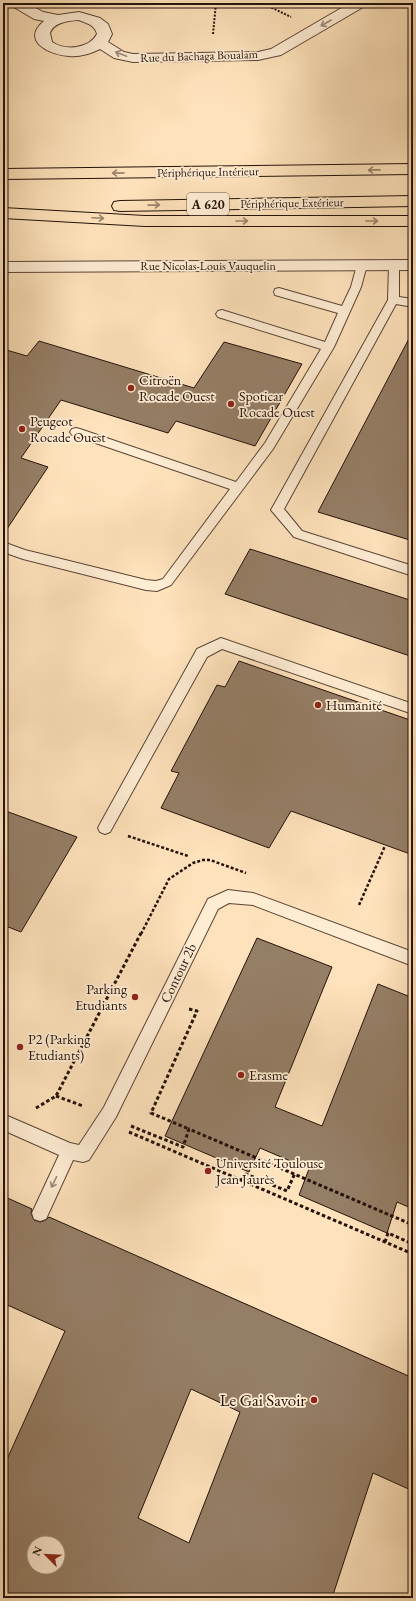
<svg xmlns="http://www.w3.org/2000/svg" width="416" height="1601" font-family="'EB Garamond',serif">
  <style>
    .building { fill: #957e66; stroke: #231109; fill-rule: evenodd }
    .lines { fill: none; stroke-linecap: round; stroke-linejoin: round }
    .service-casing { stroke: #5a4536; stroke-width: 2 }
    .minor-casing { stroke: #5a4536; stroke-width: 2 }
    .tertiary-casing { stroke: #5a4536; stroke-width: 2 }
    .motorway-casing { stroke: #231109; stroke-width: 2 }
    .path-far2 { stroke: #231109; stroke-width: 2; stroke-dasharray: 2 1.5; stroke-linecap: butt }
    .path-far1 { stroke: #231109; stroke-width: 2.5; stroke-dasharray: 3 2; stroke-linecap: butt }
    .path { stroke: #231109; stroke-width: 3; stroke-dasharray: 3.5 2.5; stroke-linecap: butt }
    .service { fill: #feecd3; fill-rule: evenodd }
    .minor { fill: #feecd3; fill-rule: evenodd }
    .tertiary { fill: #feecd3; fill-rule: evenodd }
    .motorway { fill: #fee2bb; fill-rule: evenodd }
    .oneway { stroke: #9b8978 }
    .oneway2 { stroke: #9b846b }
    .poi-dot { fill: #8f2418; stroke: #feecd3; stroke-width: 1.5 }
    .labels { text-anchor: middle; stroke-width: 3.5; stroke-linejoin: round; paint-order: stroke }
    .far-street-label { font-size: 12px; fill: #231109; stroke: #feecd3 }
    .shield { fill: #feecd3; stroke: #655346; stroke-width: 1 }
    .shield-label { font-size: 13px; font-weight: bold; fill: #231109 }
    .poi-label { font-size: 14px; fill: #231109; stroke: #feecd3; text-anchor: start }
    .street-label { font-size: 14px; fill: #231109; stroke: #feecd3 }
    .near-poi-label { font-size: 17px; fill: #231109; stroke: #feecd3; text-anchor: end }
  </style>
  <rect width="100%" height="100%" fill="#fee2bb"/>
  <filter id="stains"><feTurbulence type="fractalNoise" baseFrequency=".005" numOctaves="4"/><feColorMatrix values="0 0 0 0 .2 0 0 0 0 .09 0 0 0 0 .02 0 0 0 .5 -.17"/></filter>
  <radialGradient id="worn" r=".72"><stop offset=".6" stop-color="#630" stop-opacity="0"/><stop offset="1" stop-color="#630" stop-opacity=".3"/></radialGradient>
  <g class="building">
    <path d="M413 331V541L318 512Z"/>
    <path d="M39 341 194 388 224 342 302 364 255 446 176 421 168 433 61 400 21 458 48 467 3 535V349L27 356Z"/>
    <path d="M250 549 413 601V657L225 594Z"/>
    <path d="M239 661 413 721V855L291 811 269 848 161 808 179 773 171 771 217 685 225 687Z"/>
    <path d="M3 810 77 837 21 932 3 925Z"/>
    <path d="M257 938 332 967 275 1107 322 1126 378 984 413 998V1209L397 1202 387 1233 299 1195 309 1169 260 1148 249 1172 165 1136Z"/>
    <path d="M3 1196 32 1209 31 1213 34 1220 40 1222 46 1220 49 1217 413 1378V1491L373 1473 332 1598H16L3 1591V1468L65 1331 3 1303ZM191 1389 240 1412 189 1543 138 1518ZM34 1543H58V1567H34Z"/>
  </g>
  <g class="lines">
    <g class="service-casing">
      <g id="service">
        <path d="M362 262 366 263 367 265 361 287 334 347 273 449 171 585 157 591 146 590 23 559 3 552V542L25 550 146 580 156 581 163 579 230 489 72 435 70 432 72 429 76 428 80 429 236 482 265 443 321 349 218 317 216 314 218 311 222 310 325 342 338 313 275 295 274 292 275 289 279 288 342 306 351 287 357 265 358 263Z"/>
        <path d="M394 262 398 263 399 265V297L413 299V307L396 304 284 509 302 531 413 566V576L294 537 271 510 388 300 389 265 390 263Z"/>
        <path d="M221 638 413 704V714L222 649 207 657 110 832 105 834 100 832 98 828 100 824 197 649Z"/>
        <path d="M228 890 253 893 413 952V966L253 905 229 903 218 909 116 1117 89 1160 83 1162 73 1160 46 1219 40 1221 34 1219 32 1213 59 1155 3 1130V1114L70 1143 79 1145 104 1107 208 899Z"/>
      </g>
    </g>
    <g class="minor-casing">
      <path id="minor" d="M10 3H27L43 12 58 15 79 12 100 18 108 24 112 34 108 42 124 52 133 54 258 52 271 49 350 3H367L365 6 281 55 276 56 258 60 133 62 114 58 100 49C90 54 79 57 69 56 50 55 20 41 44 21L34 19 12 6ZM78 20C87 23 95 25 97 34 89 49 65 51 52 42L50 33C54 22 68 21 78 20Z"/>
    </g>
    <g class="tertiary-casing">
      <path id="tertiary" d="M413 260V270L3 272V262Z"/>
    </g>
    <g class="motorway-casing">
      <g id="motorway">
        <path d="M413 164V174L3 179V169Z"/>
        <path d="M413 196V206L120 211 114 210 112 206 114 202 120 201Z"/>
        <path d="M3 208 145 216H413V226H145L3 218Z"/>
      </g>
    </g>
    <g class="path-far2">
      <path d="M262 3 291 17"/>
      <path d="M213 34 216 3"/>
    </g>
    <g class="path-far1">
      <path d="M128 836 188 856"/>
      <path d="M359 905 385 846"/>
      <path d="M141 934 169 879 193 863 203 860H210L246 873"/>
    </g>
    <g class="path">
      <path d="M189 1009 197 1011 151 1113 189 1129"/>
      <path d="M56 1096 83 1106"/>
      <path d="M36 1108 56 1096 141 933"/>
      <path d="M131 1126 183 1147 189 1129 413 1225"/>
      <path d="M129 1132 413 1254"/>
      <path d="M242 1180 246 1174 287 1191 295 1173"/>
      <path d="M385 1242 388 1233 413 1244"/>
    </g>
    <use href="#service" class="service"/>
    <use href="#minor" class="minor"/>
    <use href="#tertiary" class="tertiary"/>
    <use href="#motorway" class="motorway"/>
  </g>
  <defs><path id="oneway-shaft" d="M-6 0H5M1.5-3L5.5 0L1.5 3" fill="none" stroke-width="1.6" stroke-linecap="round" stroke-linejoin="round"/></defs>
  <g class="oneway">
    <use href="#oneway-shaft" transform="translate(326 23) rotate(150)"/>
    <use href="#oneway-shaft" transform="translate(121 54) rotate(-159)"/>
    <use href="#oneway-shaft" transform="translate(54 1182) rotate(116)"/>
  </g>
  <g class="oneway2">
    <use href="#oneway-shaft" transform="translate(374 170) rotate(179)"/>
    <use href="#oneway-shaft" transform="translate(118 173) rotate(179)"/>
    <use href="#oneway-shaft" transform="translate(154 205) rotate(-1)"/>
    <use href="#oneway-shaft" transform="translate(98 218) rotate(3)"/>
    <use href="#oneway-shaft" transform="translate(242 221)"/>
    <use href="#oneway-shaft" transform="translate(372 221)"/>
  </g>
  <g class="poi-dot">
    <circle cx="131" cy="388" r="4"/>
    <circle cx="231" cy="404" r="4"/>
    <circle cx="22" cy="429" r="4"/>
    <circle cx="318" cy="705" r="4"/>
    <circle cx="135" cy="997" r="4"/>
    <circle cx="20" cy="1047" r="4"/>
    <circle cx="241" cy="1075" r="4"/>
    <circle cx="208" cy="1171" r="4"/>
    <circle cx="314" cy="1400" r="4"/>
  </g>
  <g class="labels">
    <g class="far-street-label">
      <text transform="translate(199 56) rotate(-2)" y="4">Rue du Bachaga Boualam</text>
      <text transform="translate(208 172) rotate(-1)" y="4">Périphérique Intérieur</text>
      <text transform="translate(292 203) rotate(-1)" y="4">Périphérique Extérieur</text>
      <text x="208" y="270">Rue Nicolas-Louis Vauquelin</text>
    </g>
    <rect class="shield" x="187" y="193" width="42" height="22" rx="3"/>
    <g class="shield-label">
      <text x="208" y="209">A 620</text>
    </g>
    <g class="poi-label">
      <text x="139" y="385">Citroën<tspan x="139" dy="16">Rocade Ouest</tspan></text>
      <text x="239" y="401">Spoticar<tspan x="239" dy="16">Rocade Ouest</tspan></text>
      <text x="30" y="426">Peugeot<tspan x="30" dy="16">Rocade Ouest</tspan></text>
      <text x="326" y="710">Humanité</text>
      <text x="127" y="994" text-anchor="end">Parking<tspan x="127" dy="16">Etudiants</tspan></text>
      <text x="28" y="1044">P2 (Parking<tspan x="28" dy="16">Etudiants)</tspan></text>
      <text x="249" y="1080">Erasme</text>
      <text x="216" y="1168">Université Toulouse<tspan x="216" dy="16">Jean Jaurès</tspan></text>
    </g>
    <g class="street-label">
      <text transform="translate(178 973) rotate(-64)" y="5">Contour 2b</text>
    </g>
    <g class="near-poi-label">
      <text x="306" y="1406">Le Gai Savoir</text>
    </g>
  </g>
  <rect width="416" height="1601" fill="none" stroke="#fee2bb" stroke-width="16"/>
  <rect x="4" y="4" width="408" height="1593" fill="none" stroke="#231109" stroke-width="2"/>
  <rect x="8" y="8" width="400" height="1585" fill="none" stroke="#231109"/>
  <g transform="translate(46 1555) rotate(294)"><circle r="19" fill="#feecd3" stroke="#a69482"/>
  <path d="M0-3L7 15L0 10L-7 15Z" fill="#8f2418"/>
  <text y="-6" font-size="11" font-weight="bold" text-anchor="middle" fill="#231109">N</text>
  </g>
  <rect width="100%" height="100%" filter="url(#stains)"/>
  <rect width="100%" height="100%" fill="url(#worn)"/>
</svg>
